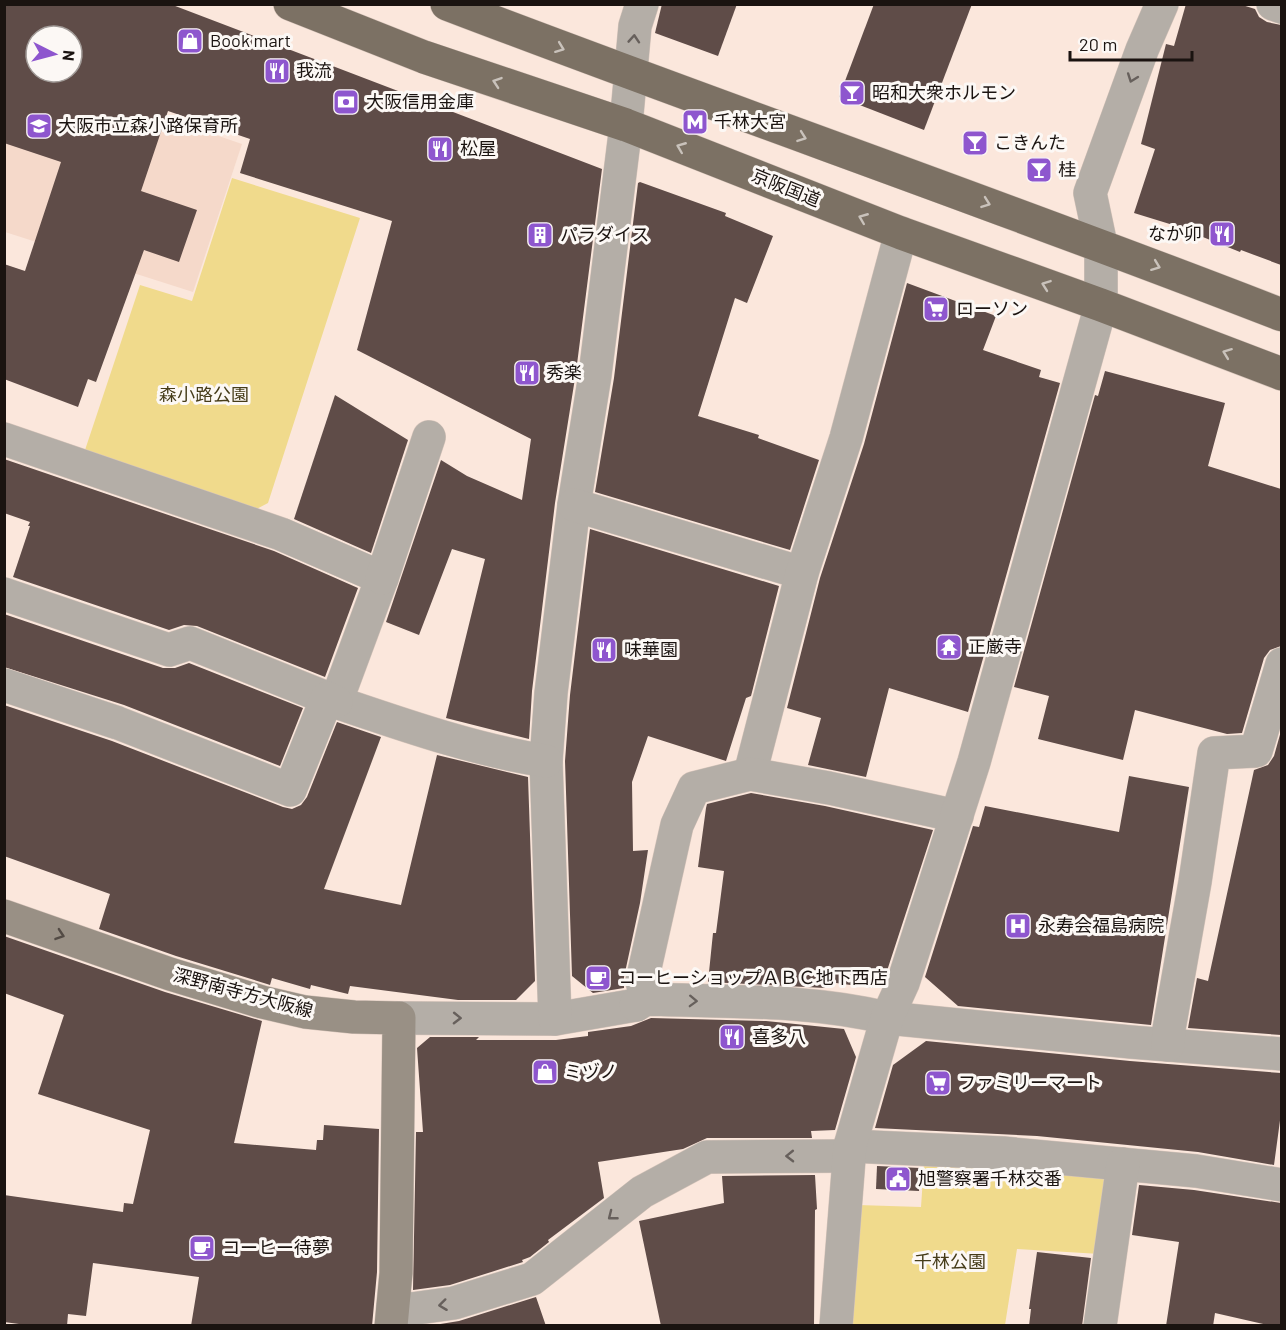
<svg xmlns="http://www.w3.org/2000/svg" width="1286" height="1330" font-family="Barlow,'Noto Sans JP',sans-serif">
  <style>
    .built { fill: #f5d9ca }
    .green { fill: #f0da8c }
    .building { fill: #5f4c48; fill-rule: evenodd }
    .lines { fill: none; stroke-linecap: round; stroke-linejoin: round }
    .pedestrian-casing { stroke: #d7c5bb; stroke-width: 34 }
    .minor-casing { stroke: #d7c5bb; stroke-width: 34 }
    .secondary-casing { stroke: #d7c5bb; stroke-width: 34 }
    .trunk-casing { stroke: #d7c5bb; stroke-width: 34 }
    .pedestrian { stroke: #b4aea7; stroke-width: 33 }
    .minor { stroke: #b4aea7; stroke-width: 33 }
    .secondary { stroke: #999085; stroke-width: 33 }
    .trunk { stroke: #7c7164; stroke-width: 33 }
    .oneway { stroke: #67605c }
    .oneway2 { stroke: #c9c2bb }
    .oneway3 { stroke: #534b45 }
    .labels { text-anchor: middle; stroke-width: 6; stroke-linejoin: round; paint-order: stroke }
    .poi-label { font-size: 18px; fill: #1a1310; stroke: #fcf8f5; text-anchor: start }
    .street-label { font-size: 18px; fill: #1a1310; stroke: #fcf8f5 }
    .park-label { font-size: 18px; fill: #463c19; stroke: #fcf8f5 }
  </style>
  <rect width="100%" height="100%" fill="#fbe7dc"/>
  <path class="built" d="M5 63 242 144 193 292 5 232Z"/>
  <g class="green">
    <path d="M232 178 360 218 268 503 249 513 84 453 140 285 192 301Z"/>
    <path d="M924 1163 1109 1174 1100 1254 1017 1249 1005 1325 852 1326 858 1205 921 1207Z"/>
  </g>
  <g class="building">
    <path d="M4 4H170L602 169 576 372 555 503 532 691 529 739 446 718 485 559 452 549 419 635 386 622 441 460 467 476 522 500 531 439 357 350 392 221 240 173 250 139 168 111 141 191 197 210 179 262 144 250 96 382 88 379 78 407 4 379V264L25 271 61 162 4 143ZM36 36H72V72H36Z"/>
    <path d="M662 4H737L718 56 655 33Z"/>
    <path d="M874 4H972L924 130 839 97Z"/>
    <path d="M1186 4H1239L1255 9 1259 17 1267 22 1281 25V265L1241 250 1240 252 1173 225 1134 213 1155 149 1141 144 1166 44 1174 46Z"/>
    <path d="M640 182 726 213 725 216 773 236 747 303 735 298 698 416 759 435 758 438 819 460 790 550 595 492 614 378 638 183Z"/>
    <path d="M907 283 996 316 983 350 1041 370 1039 377 1060 383 968 712 889 688 866 777 808 765 821 718 787 708 820 578 864 444Z"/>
    <path d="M1105 371 1225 403 1208 466 1281 489V646L1270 650 1264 658 1242 733 1227 734 1135 710 1123 760 1038 739 1049 696 1014 687 1095 395 1098 396Z"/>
    <path d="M335 395 408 440 371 553 294 519Z"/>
    <path d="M4 459 274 551 358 588 325 677 197 626 184 625 169 630 13 577 30 526H28L30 522 4 513Z"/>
    <path d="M590 529 779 586 751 696 746 698 726 761 648 736 632 782 633 851 648 850 640 903 624 977V988L593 993 572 976 565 761 570 695Z"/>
    <path d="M4 614 163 668H175L189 663 303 708 280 766 124 705 4 667Z"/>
    <path d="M4 705 112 741 283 807 292 809 301 805 307 797 337 722 381 737 324 889 401 905 437 755 528 777 535 981 516 1000H458L350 986 348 994 311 985 310 989 272 978 270 985 267 984 176 956 99 929 110 894 4 856Z"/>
    <path d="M1281 731V1035L1188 1028 1197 978 1208 981 1254 770 1268 765 1274 756Z"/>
    <path d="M1129 776 1189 787 1151 1025 958 1006 925 977 973 826 979 827 985 806 1119 832Z"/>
    <path d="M751 793 825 806 933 830 884 980 872 988 822 981 825 988 708 982 713 933H716L724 871 698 867 706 808 707 804Z"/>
    <path d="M4 936 165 992 262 1021 234 1143 316 1150 317 1140H323L324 1125 379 1129 377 1272 372 1326H191L199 1277 93 1263 86 1316 68 1314 67 1326H34L4 1322V1195L123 1212 124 1203 133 1204 150 1130 38 1094 64 1015 4 993Z"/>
    <path d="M651 1018 766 1021 844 1029 856 1057 835 1130 811 1131 812 1138H707L683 1149 598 1162 604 1198 548 1240 549 1242 530 1257 522 1260 523 1262 450 1285 413 1290 416 1132H423L417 1048 430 1037H479L476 1040H556L588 1036V1032L631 1026Z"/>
    <path d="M926 1041 1130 1061 1281 1073V1113L1274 1165 1198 1152 1037 1136 875 1128 893 1065Z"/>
    <path d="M877 1166 920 1168 919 1191 876 1189Z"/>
    <path d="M815 1175 817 1209 815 1210 814 1326H661L639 1221 724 1203 722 1176Z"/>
    <path d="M1139 1185 1194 1190 1281 1203V1326H1272L1215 1313 1213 1326H1166L1179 1242 1132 1235Z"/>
    <path d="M1037 1252 1091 1258 1082 1326H1029L1031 1309H1029Z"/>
    <path d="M536 1297 546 1326H428L459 1321Z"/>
  </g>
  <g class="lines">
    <g class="pedestrian-casing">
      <g id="pedestrian">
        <path d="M399 1018 555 1019 636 1005"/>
        <path d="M555 1019 546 761 551 693 574 505 595 375 626 125"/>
      </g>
    </g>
    <g class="minor-casing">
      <g id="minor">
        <path d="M1273 4 1282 7"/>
        <path d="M626 125 635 26 642 4"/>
        <path d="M4 439 281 534 382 578 336 702C404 725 475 750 546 761"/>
        <path d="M574 505 802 573"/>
        <path d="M382 578 429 437"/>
        <path d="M4 594 169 650 190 643 327 698"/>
        <path d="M4 685 118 723 290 790 327 698 336 702"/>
        <path d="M750 774 802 573 846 438 901 233"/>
        <path d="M646 999 642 981 677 825 694 788 750 774 829 788 957 816"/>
        <path d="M636 1005 646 999C726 1002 809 999 887 1018L1131 1042 1282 1054"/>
        <path d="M1168 1045 1169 1029 1195 882 1214 753 1256 751 1282 664"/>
        <path d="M850 1146 1003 1153 1196 1171 1282 1185"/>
        <path d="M393 1306 411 1309 454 1303 532 1279 642 1192 707 1157 849 1156"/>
        <path d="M836 1326 850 1146 887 1018 903 983 974 762 1101 305V245L1090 193 1142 50 1162 4"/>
        <path d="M1100 1326 1123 1164"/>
      </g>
    </g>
    <g class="secondary-casing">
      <path id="secondary" d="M4 916 170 974 262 1002 305 1012 354 1017 399 1018 396 1273 391 1326"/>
    </g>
    <g class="trunk-casing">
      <g id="trunk">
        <path d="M290 4 424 57 626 125 901 233 1101 305 1282 374"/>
        <path d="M447 4C724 110 1005 207 1282 315"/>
      </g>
    </g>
    <use href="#pedestrian" class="pedestrian"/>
    <use href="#minor" class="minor"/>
    <use href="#secondary" class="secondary"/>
    <use href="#trunk" class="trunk"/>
  </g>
  <defs><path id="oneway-chevron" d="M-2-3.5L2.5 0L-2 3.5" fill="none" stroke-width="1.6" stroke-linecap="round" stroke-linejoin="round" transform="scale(1.5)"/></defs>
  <g class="oneway">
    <use href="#oneway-chevron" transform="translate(634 39) rotate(-86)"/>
    <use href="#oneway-chevron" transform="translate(1132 78) rotate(110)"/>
    <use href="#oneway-chevron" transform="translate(693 1001) rotate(2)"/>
    <use href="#oneway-chevron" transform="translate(457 1018) rotate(1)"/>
    <use href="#oneway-chevron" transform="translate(790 1156) rotate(179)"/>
    <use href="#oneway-chevron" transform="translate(612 1216) rotate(142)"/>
    <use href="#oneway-chevron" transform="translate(443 1305) rotate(173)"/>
  </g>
  <g class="oneway2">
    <use href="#oneway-chevron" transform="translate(560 48) rotate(21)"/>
    <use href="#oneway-chevron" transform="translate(497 82) rotate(-161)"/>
    <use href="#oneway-chevron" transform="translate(802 137) rotate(20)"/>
    <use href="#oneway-chevron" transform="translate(681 147) rotate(-158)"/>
    <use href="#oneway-chevron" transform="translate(986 203) rotate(20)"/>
    <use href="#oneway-chevron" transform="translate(863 218) rotate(-158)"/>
    <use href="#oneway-chevron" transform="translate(1156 266) rotate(21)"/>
    <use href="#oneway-chevron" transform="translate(1046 285) rotate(-160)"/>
    <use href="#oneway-chevron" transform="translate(1227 353) rotate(-159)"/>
  </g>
  <use class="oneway3" href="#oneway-chevron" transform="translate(60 935) rotate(19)"/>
  <defs>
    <g id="shop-square" transform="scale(1.35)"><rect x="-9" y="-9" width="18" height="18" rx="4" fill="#8e56ce" stroke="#fcf8f5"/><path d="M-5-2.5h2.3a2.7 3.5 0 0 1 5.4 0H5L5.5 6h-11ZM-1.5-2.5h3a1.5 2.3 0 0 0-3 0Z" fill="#fff"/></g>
    <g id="restaurant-square" transform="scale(1.35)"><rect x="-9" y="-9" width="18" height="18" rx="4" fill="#8e56ce" stroke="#fcf8f5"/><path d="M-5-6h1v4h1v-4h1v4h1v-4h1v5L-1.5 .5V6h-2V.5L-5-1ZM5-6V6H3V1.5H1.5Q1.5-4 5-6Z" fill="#fff"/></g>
    <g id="bar-square" transform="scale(1.35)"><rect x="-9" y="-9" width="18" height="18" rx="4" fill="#8e56ce" stroke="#fcf8f5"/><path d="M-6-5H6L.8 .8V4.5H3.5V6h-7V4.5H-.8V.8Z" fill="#fff"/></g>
    <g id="bank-square" transform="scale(1.35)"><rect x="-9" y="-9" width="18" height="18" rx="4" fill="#8e56ce" stroke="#fcf8f5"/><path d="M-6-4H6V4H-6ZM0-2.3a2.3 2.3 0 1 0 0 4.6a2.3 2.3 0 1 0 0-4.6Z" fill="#fff"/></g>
    <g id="metro-square" transform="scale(1.35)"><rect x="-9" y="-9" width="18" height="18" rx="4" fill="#8e56ce" stroke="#fcf8f5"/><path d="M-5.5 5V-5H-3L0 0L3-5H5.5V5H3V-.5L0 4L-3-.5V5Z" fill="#fff"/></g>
    <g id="school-square" transform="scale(1.35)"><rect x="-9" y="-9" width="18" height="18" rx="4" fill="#8e56ce" stroke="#fcf8f5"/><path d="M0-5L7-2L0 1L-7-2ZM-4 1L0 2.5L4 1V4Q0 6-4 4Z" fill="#fff"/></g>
    <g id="building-square" transform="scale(1.35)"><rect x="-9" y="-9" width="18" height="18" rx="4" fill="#8e56ce" stroke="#fcf8f5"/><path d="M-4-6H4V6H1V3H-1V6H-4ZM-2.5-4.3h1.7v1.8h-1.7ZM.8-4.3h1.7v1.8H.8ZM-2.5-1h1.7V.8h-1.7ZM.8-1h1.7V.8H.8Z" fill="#fff"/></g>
    <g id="supermarket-square" transform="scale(1.35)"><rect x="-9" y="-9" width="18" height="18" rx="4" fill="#8e56ce" stroke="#fcf8f5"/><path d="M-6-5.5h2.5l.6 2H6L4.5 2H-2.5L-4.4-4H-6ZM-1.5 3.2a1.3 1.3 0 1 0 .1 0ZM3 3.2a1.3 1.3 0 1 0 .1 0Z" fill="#fff"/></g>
    <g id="temple-square" transform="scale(1.35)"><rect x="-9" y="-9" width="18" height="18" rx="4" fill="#8e56ce" stroke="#fcf8f5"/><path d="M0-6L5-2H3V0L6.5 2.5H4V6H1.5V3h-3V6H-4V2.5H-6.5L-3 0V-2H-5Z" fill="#fff"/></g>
    <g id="hospital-square" transform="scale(1.35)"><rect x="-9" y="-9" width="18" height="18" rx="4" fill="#8e56ce" stroke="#fcf8f5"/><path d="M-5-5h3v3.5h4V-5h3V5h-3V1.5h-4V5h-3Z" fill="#fff"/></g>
    <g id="cafe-square" transform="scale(1.35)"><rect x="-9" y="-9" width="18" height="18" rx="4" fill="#8e56ce" stroke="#fcf8f5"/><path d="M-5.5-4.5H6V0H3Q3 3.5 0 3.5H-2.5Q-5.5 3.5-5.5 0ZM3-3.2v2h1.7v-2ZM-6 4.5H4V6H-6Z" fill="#fff"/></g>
    <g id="civic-square" transform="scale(1.35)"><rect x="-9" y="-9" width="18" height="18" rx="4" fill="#8e56ce" stroke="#fcf8f5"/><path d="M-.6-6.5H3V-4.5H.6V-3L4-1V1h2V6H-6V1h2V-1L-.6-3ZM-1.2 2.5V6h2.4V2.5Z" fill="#fff"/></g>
  </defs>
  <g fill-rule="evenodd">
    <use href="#shop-square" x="190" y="41"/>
    <use href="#restaurant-square" x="277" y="71"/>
    <use href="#bar-square" x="852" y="93"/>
    <use href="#bank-square" x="346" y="102"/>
    <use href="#metro-square" x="695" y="122"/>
    <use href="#school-square" x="39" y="126"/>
    <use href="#bar-square" x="975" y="143"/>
    <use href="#restaurant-square" x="440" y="149"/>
    <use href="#bar-square" x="1039" y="170"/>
    <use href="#restaurant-square" x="1222" y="234"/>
    <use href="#building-square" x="540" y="235"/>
    <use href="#supermarket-square" x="936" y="309"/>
    <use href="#restaurant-square" x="527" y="373"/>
    <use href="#temple-square" x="949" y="647"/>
    <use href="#restaurant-square" x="604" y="650"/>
    <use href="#hospital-square" x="1018" y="926"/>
    <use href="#cafe-square" x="598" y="978"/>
    <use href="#restaurant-square" x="732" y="1037"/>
    <use href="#shop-square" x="545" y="1072"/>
    <use href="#supermarket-square" x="938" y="1083"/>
    <use href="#civic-square" x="898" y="1179"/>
    <use href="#cafe-square" x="202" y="1248"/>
  </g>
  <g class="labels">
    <g class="poi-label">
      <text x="210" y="47">Book mart</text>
      <text x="296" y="77">我流</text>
      <text x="872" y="99">昭和大衆ホルモン</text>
      <text x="366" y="108">大阪信用金庫</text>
      <text x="714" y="128">千林大宮</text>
      <text x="58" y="132">大阪市立森小路保育所</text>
      <text x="994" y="149">こきんた</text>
      <text x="460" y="155">松屋</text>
      <text x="1058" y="176">桂</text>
      <text x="1202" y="240" text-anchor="end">なか卯</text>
      <text x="560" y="241">パラダイス</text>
      <text x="956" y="315">ローソン</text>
      <text x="546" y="379">秀楽</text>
      <text x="968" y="653">正厳寺</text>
      <text x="624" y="656">味華園</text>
      <text x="1038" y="932">永寿会福島病院</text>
      <text x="618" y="984">コーヒーショップＡＢＣ地下西店</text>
      <text x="752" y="1043">喜多八</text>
      <text x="564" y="1078">ミヅノ</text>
      <text x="958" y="1089">ファミリーマート</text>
      <text x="918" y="1185">旭警察署千林交番</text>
      <text x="222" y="1254">コーヒー待夢</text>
    </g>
    <g class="street-label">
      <text transform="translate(786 188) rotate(22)" y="6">京阪国道</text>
      <text transform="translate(243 993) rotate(15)" y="6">深野南寺方大阪線</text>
    </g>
    <g class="park-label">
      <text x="204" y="401">森小路公園</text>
      <text x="950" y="1268">千林公園</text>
    </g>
  </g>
  <rect width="1286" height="1330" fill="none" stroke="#1a1310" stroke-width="12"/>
  <g transform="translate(54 54) rotate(96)"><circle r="28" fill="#fcf8f5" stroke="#a29c99" stroke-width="1.5"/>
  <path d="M0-4.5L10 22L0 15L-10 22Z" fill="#8e56ce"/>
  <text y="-9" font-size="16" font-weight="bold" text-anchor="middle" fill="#1a1310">N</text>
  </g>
  <path d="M1070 51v9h122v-9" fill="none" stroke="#1a1310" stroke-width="3"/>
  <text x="1079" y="51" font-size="18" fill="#1a1310" stroke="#fcf8f5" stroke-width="4.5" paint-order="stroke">20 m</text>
</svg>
